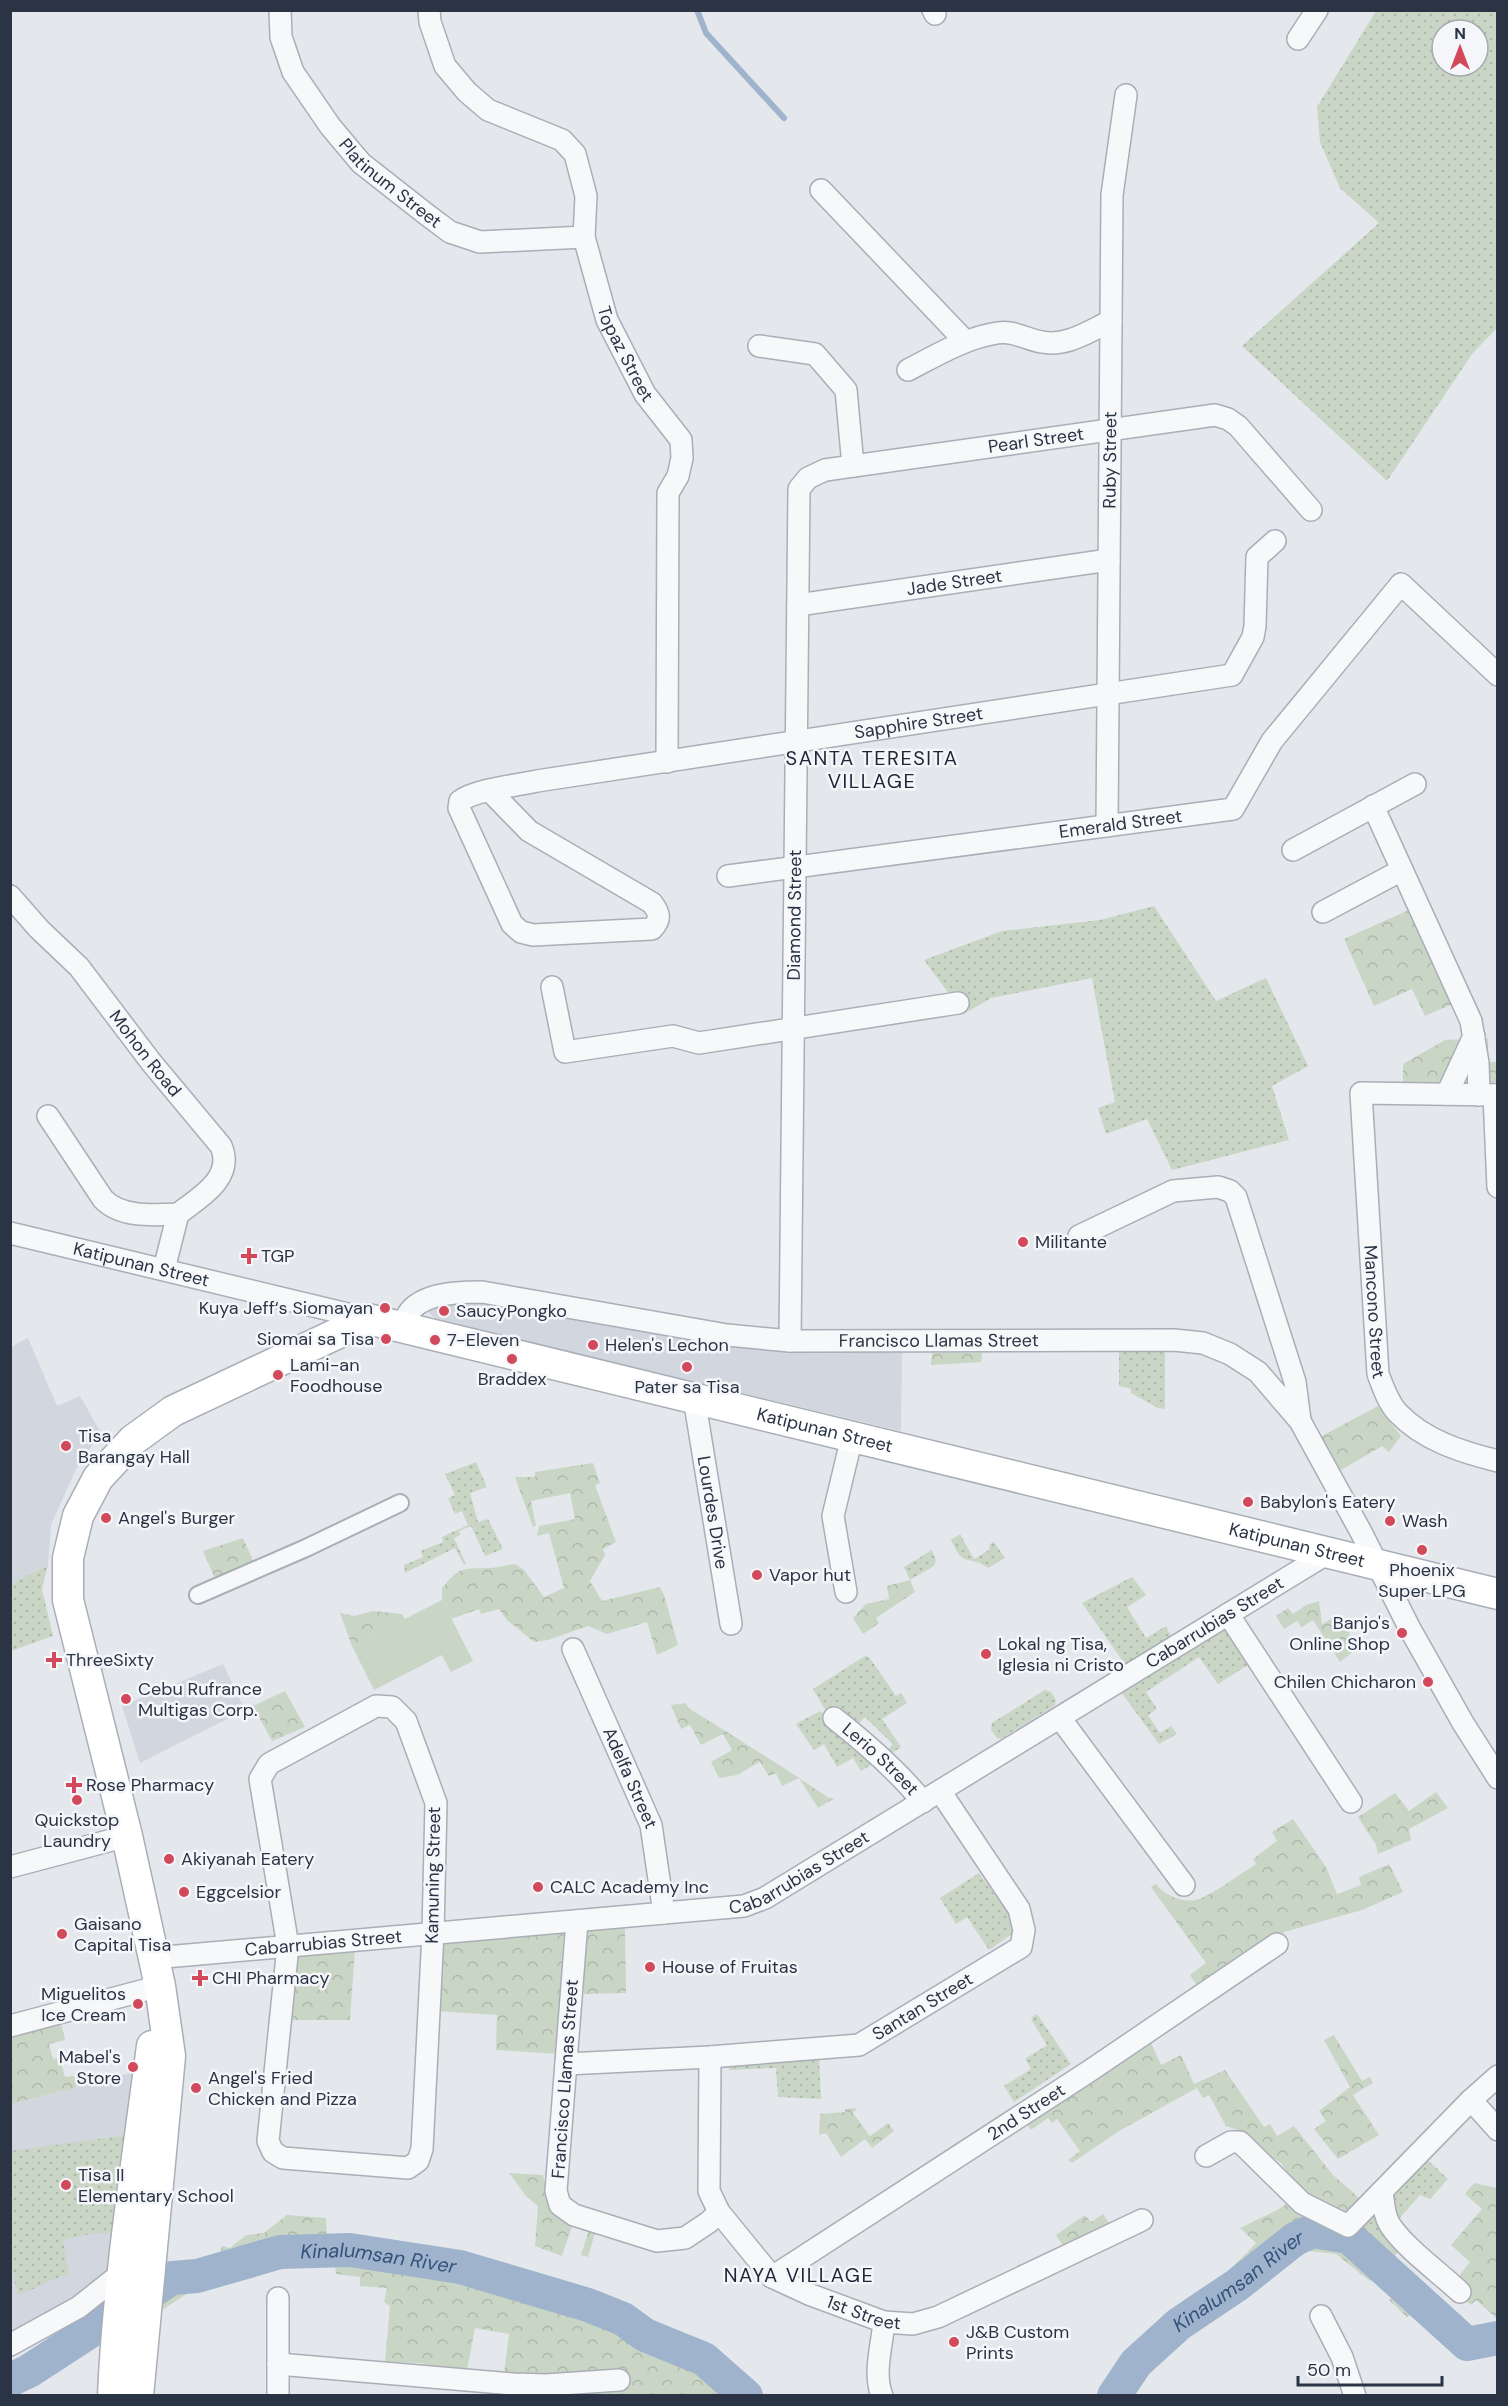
<svg xmlns="http://www.w3.org/2000/svg" width="1508" height="2406" font-family="'DM Sans',sans-serif">
  <style>
    .built { fill: #d2d6de }
    .grass { fill: url(#grass-dots); fill-rule: evenodd }
    .forest { fill: url(#forest-crowns) }
    .pitch { fill: #c9d6c5 }
    .lines { fill: none; stroke-linecap: round; stroke-linejoin: round }
    .stream { stroke: #9fb4cc; stroke-width: 6 }
    .river { stroke: #9fb4cc; stroke-width: 34 }
    .pedestrian-casing { stroke: #a9aeb7; stroke-width: 20 }
    .minor-casing { stroke: #a9aeb7; stroke-width: 24 }
    .secondary-casing { stroke: #a9aeb7; stroke-width: 33 }
    .pedestrian { stroke: #f7f8fa; stroke-width: 16 }
    .minor { stroke: #f7f8fa; stroke-width: 21 }
    .secondary { stroke: #fff; stroke-width: 30 }
    .poi-dot { fill: #d1495b; stroke: #f4f6f9; stroke-width: 2 }
    .labels { text-anchor: middle; stroke-width: 5; stroke-linejoin: round; paint-order: stroke }
    .street-label { font-size: 18px; fill: #2b3445; stroke: #f4f6f9 }
    .poi-label { font-size: 18px; fill: #2b3445; stroke: #f4f6f9; text-anchor: start }
    .neighbourhood-label { font-size: 20px; letter-spacing: 1.5px; fill: #1d2536; stroke: #f4f6f9 }
    .water-label { font-size: 20px; font-style: italic; fill: #34527a; stroke: #f4f6f9 }
  </style>
  <defs>
    <pattern id="grass-dots" width="8" height="8" patternUnits="userSpaceOnUse" patternTransform="scale(1.5)"><rect width="8" height="8" fill="#c9d6c5"/><path d="M2 2h.1M6 6h.1" fill="none" stroke="#adb8ab" stroke-width="1.8" stroke-linecap="round"/></pattern>
    <pattern id="forest-crowns" width="20" height="18" patternUnits="userSpaceOnUse" patternTransform="scale(1.5)"><rect width="20" height="18" fill="#c9d6c5"/><path d="M2 6a3 3 0 1 1 6 0M12 15a3 3 0 1 1 6 0" fill="none" stroke="#adb8ab"/></pattern>
  </defs>
  <rect width="100%" height="100%" fill="#e4e7ec"/>
  <g class="built">
    <path d="M451 1297 902 1350 901 1431 437 1320 429 1313 428 1307Z"/>
    <path d="M28 1338 57 1406 80 1396 101 1433 76 1469 51 1525 48 1565 11 1584V1347Z"/>
    <path d="M223 1664 245 1710 140 1763 122 1706Z"/>
    <path d="M138 2071 107 2282 11 2341V2104Z"/>
  </g>
  <g class="grass">
    <path d="M1376 11H1498L1497 328 1472 354 1387 481 1242 346 1379 223 1340 188 1320 142 1317 107ZM1442 30H1478V66H1442Z"/>
    <path d="M1154 906 1216 1001 1266 978 1308 1066 1272 1086 1289 1140 1172 1170 1147 1119 1106 1134 1098 1108 1115 1102 1092 978 991 998 964 1014 924 960 1002 931 1100 920Z"/>
    <path d="M1119 1347 1165 1349V1409L1158 1408 1131 1393V1389L1119 1386Z"/>
    <path d="M476 1462 487 1487 470 1493 478 1522 488 1519 503 1549 485 1556 471 1526 459 1531 460 1535 454 1538 466 1564 464 1565 455 1548 405 1573 404 1565 423 1557 421 1551 443 1542 442 1537 468 1525 462 1511 455 1514 448 1498 455 1495 445 1474Z"/>
    <path d="M960 1534 974 1559 989 1550 990 1544 994 1542 1005 1558 988 1568 980 1563 964 1559 959 1555 951 1540Z"/>
    <path d="M932 1550 936 1560 934 1566 910 1580 904 1567Z"/>
    <path d="M48 1565 42 1589 53 1636 11 1651V1584Z"/>
    <path d="M1132 1577 1146 1595 1127 1607 1146 1638 1166 1626 1172 1639 1127 1667 1082 1603Z"/>
    <path d="M1224 1628 1248 1665 1218 1684 1199 1657 1146 1692 1157 1709 1148 1715 1160 1733 1171 1726 1177 1734 1159 1744 1119 1689Z"/>
    <path d="M865 1656 869 1657 896 1696 901 1693 907 1703 882 1719 901 1747 886 1757 884 1754 893 1744 865 1717 855 1727 824 1708 813 1689Z"/>
    <path d="M1045 1690 1051 1692 1056 1700 1055 1705 1001 1739 997 1738 991 1730 992 1723Z"/>
    <path d="M820 1711 879 1760 861 1771 853 1758 837 1767 824 1744 814 1750 796 1724Z"/>
    <path d="M979 1873 1013 1920 1012 1934 989 1950 967 1917 956 1924 940 1898Z"/>
    <path d="M1037 2014 1071 2064 1014 2102 1004 2086 1031 2069 1025 2059 1047 2045 1032 2021 1031 2018Z"/>
    <path d="M819 2057 821 2099 778 2097 776 2068 729 2070 728 2064Z"/>
    <path d="M128 2135 114 2234 95 2233 63 2240 69 2274C50 2279 36 2289 18 2295L10 2261V2151Z"/>
    <path d="M1421 2154 1448 2179 1430 2199 1420 2195 1388 2231 1402 2248 1387 2264 1348 2229Z"/>
  </g>
  <g class="forest">
    <path d="M1411 909 1455 1006 1450 1005 1425 1016 1412 989 1374 1006 1344 939Z"/>
    <path d="M1488 1038V1062H1497V1085L1403 1083V1064L1445 1040Z"/>
    <path d="M932 1353H982L981 1362 931 1365Z"/>
    <path d="M1378 1406 1401 1436 1389 1452 1382 1446 1336 1473 1318 1438Z"/>
    <path d="M593 1463 600 1483 595 1485 616 1542 603 1549 605 1555 590 1581 602 1601 660 1587 664 1595 678 1645 657 1655 647 1622 607 1634 588 1626 548 1640 534 1642 507 1620 499 1609 481 1614 479 1609 451 1619 442 1600V1588C461 1566 460 1569 487 1568 496 1568 506 1565 515 1564L524 1570 544 1597 564 1588 549 1533 537 1536 539 1526 575 1519 570 1493 531 1501 536 1526 533 1527 515 1477H535V1472Z"/>
    <path d="M243 1538 255 1565 217 1583 203 1551Z"/>
    <path d="M910 1580 915 1592 876 1618 879 1623 863 1634 853 1618 866 1604 889 1599 887 1586Z"/>
    <path d="M1319 1601 1322 1624 1333 1618 1346 1621 1354 1651 1340 1662 1313 1620 1302 1627 1297 1621 1284 1629 1276 1616 1288 1608 1293 1614 1306 1605Z"/>
    <path d="M373 1611 402 1614 405 1619 352 1646 340 1613 355 1616Z"/>
    <path d="M285 1691 305 1727 272 1741 253 1706Z"/>
    <path d="M685 1703 690 1709C737 1738 783 1767 829 1798H835L818 1808 799 1778 782 1786 776 1773 769 1776 760 1762 737 1775 719 1778 711 1762 732 1750 723 1734 701 1745 690 1725 681 1729 671 1705Z"/>
    <path d="M1436 1792 1448 1808 1409 1829 1411 1840 1378 1854 1376 1845 1358 1817 1395 1793 1409 1811Z"/>
    <path d="M1293 1819 1326 1867 1337 1894 1361 1885 1359 1877 1389 1864 1403 1892 1362 1910 1284 1932 1242 1953 1198 1987 1190 1975 1206 1963 1151 1887 1156 1884C1165 1896 1184 1904 1199 1899 1215 1893 1240 1874 1256 1864L1253 1859 1277 1841 1272 1832Z"/>
    <path d="M625 1928 626 1993 584 1994 582 1929Z"/>
    <path d="M564 1929 557 2054 496 2050 497 2015 436 2011 439 1944Z"/>
    <path d="M355 1948 350 2020H285L289 1954Z"/>
    <path d="M60 2018 65 2040 49 2044 53 2059 60 2058 65 2077 74 2076 77 2087 11 2104V2032Z"/>
    <path d="M1143 2025 1161 2065 1181 2055 1194 2084 1225 2070 1264 2127 1270 2124 1277 2136 1294 2126 1333 2175 1364 2202 1347 2216 1300 2192 1281 2163 1254 2146 1238 2130 1226 2126 1209 2095 1203 2098 1197 2088 1119 2131 1072 2163 1068 2160 1080 2151 1057 2119 1052 2123 1048 2118 1031 2130 1025 2121Z"/>
    <path d="M1334 2035 1362 2081 1370 2077 1373 2083 1353 2095 1379 2135 1338 2159 1314 2129 1326 2121 1319 2111 1350 2087 1324 2040Z"/>
    <path d="M857 2108 853 2113 870 2136 888 2123 894 2131 872 2148 865 2139 841 2157 826 2133 819 2135 820 2114 845 2112V2109Z"/>
    <path d="M509 2173 543 2175 549 2202 596 2230 588 2257 581 2255 589 2230 573 2224 562 2256 535 2246 538 2206 526 2196Z"/>
    <path d="M1474 2183 1497 2188V2319L1476 2300 1471 2305 1450 2288 1470 2262 1451 2245 1482 2209 1465 2194Z"/>
    <path d="M1289 2202 1348 2229 1467 2338 1497 2329V2350L1461 2356 1411 2315 1407 2317 1389 2300 1396 2293 1373 2278 1370 2281 1336 2254 1309 2251 1277 2270 1172 2348 1156 2362 1140 2384 1119 2370C1138 2345 1162 2326 1188 2308L1194 2314 1229 2289 1221 2279 1256 2243 1240 2228 1279 2209Z"/>
    <path d="M1103 2214 1109 2223 1063 2246 1056 2235 1085 2215 1091 2222Z"/>
    <path d="M287 2215 326 2218 327 2239 336 2243 394 2248 504 2273 508 2264 567 2288 565 2298 623 2319 645 2335 657 2340 678 2339 730 2361 760 2395H560L561 2379 503 2381 509 2334 475 2328 466 2375 420 2363 385 2362 390 2306 384 2302 387 2288 360 2286V2277L336 2274 335 2265 284 2264 255 2268 202 2284 159 2312 163 2279 176 2278 182 2271 216 2264 222 2246 230 2248 246 2235 264 2233Z"/>
  </g>
  <path class="pitch" d="M442 1600 473 1661 451 1672 442 1655 374 1690 352 1646Z"/>
  <g class="lines">
    <path class="stream" d="M697 10 706 33 784 118"/>
    <g class="river">
      <path id="s1" d="M10 2380 29 2371 172 2278 197 2276 280 2252 350 2250 460 2267 588 2305 623 2319 645 2335 704 2359 746 2396"/>
      <path id="s2" d="M1114 2396 1136 2363 1179 2324 1237 2285 1295 2239 1313 2231 1349 2237 1467 2344 1498 2338"/>
    </g>
    <g class="pedestrian-casing">
      <path id="pedestrian" d="M198 1595 306 1548 400 1503"/>
    </g>
    <g class="minor-casing">
      <g id="minor">
        <path id="s3" d="M280 10 281 37 293 72 330 126 361 163 426 214 450 232 480 242 584 237"/>
        <path id="s4" d="M429 10 430 22 445 66 467 92 488 110 562 140 575 154 586 196 584 237 607 320 645 394 681 440 682 458 678 476 668 493 667 762"/>
        <path d="M933 10 935 14"/>
        <path d="M1298 39 1317 10"/>
        <path d="M821 190 965 341"/>
        <path d="M759 346 815 354 846 390 853 466"/>
        <path d="M908 370C937 355 965 338 997 333 1014 330 1027 340 1042 342 1067 347 1089 331 1111 321"/>
        <path id="s5" d="M798 605 1109 560"/>
        <path id="s6" d="M490 791 529 831 652 903C660 914 661 919 652 929L533 935 521 932 512 924 459 808 460 801C477 789 515 786 537 781L1232 675 1253 637 1255 626 1257 557 1275 541"/>
        <path d="M1373 806 1471 1021 1478 1063 1479 1095"/>
        <path id="s7" d="M1107 826 1112 195 1126 95"/>
        <path d="M1293 850 1415 784"/>
        <path id="s8" d="M728 876 1233 809 1272 741 1401 584 1498 675"/>
        <path id="s9" d="M10 896 39 929 79 967 151 1062 221 1146C235 1178 199 1198 178 1214 154 1215 121 1218 103 1199L48 1116"/>
        <path d="M1323 912 1402 870"/>
        <path d="M552 987 565 1052 673 1036 699 1043 958 1003"/>
        <path d="M1447 1094 1474 1036"/>
        <path d="M1494 1095 1498 1187"/>
        <path id="s10" d="M1498 1095 1361 1093 1378 1374C1383 1387 1388 1402 1397 1412 1423 1440 1461 1452 1498 1461"/>
        <path id="s11" d="M10 1233 368 1319"/>
        <path d="M1079 1236 1173 1191 1218 1187 1230 1191 1236 1197 1295 1382 1300 1420"/>
        <path d="M164 1269 178 1214"/>
        <path id="s12" d="M403 1327C409 1293 453 1292 482 1292L727 1335 790 1341 1174 1340 1203 1343 1230 1354 1258 1372 1300 1421 1361 1532 1410 1629 1463 1723 1498 1778"/>
        <path id="s13" d="M790 1341 799 489 808 478 825 470 1215 415 1228 419 1238 426 1311 510"/>
        <path id="s14" d="M694 1398 731 1624"/>
        <path d="M846 1592 833 1516 852 1437"/>
        <path d="M1228 1614 1351 1802"/>
        <path id="s15" d="M573 1649 651 1825 664 1913"/>
        <path d="M376 1706 392 1707 406 1721 436 1803 433 1933 422 2149 418 2161 408 2168 283 2158 273 2152 268 2141 288 1946 260 1779 269 1764Z"/>
        <path id="s16" d="M834 1718C867 1744 897 1770 923 1802"/>
        <path d="M1060 1718 1184 1885"/>
        <path d="M10 1867 127 1836"/>
        <path d="M577 1921 556 2191 560 2205 574 2215 657 2241 685 2238 709 2222 719 2212"/>
        <path id="s17" d="M154 1958 744 1906 765 1898 1328 1553"/>
        <path d="M10 2026 160 1986"/>
        <path id="s18" d="M710 2057 709 2191 719 2212 772 2277 811 2295 884 2322 913 2324 938 2317 1142 2220"/>
        <path id="s19" d="M566 2064 710 2057 859 2045 1021 1947 1024 1930 1019 1909 940 1791"/>
        <path d="M1471 2100 1498 2130"/>
        <path d="M1206 2156 1231 2142H1240L1302 2203 1348 2226 1471 2100 1498 2076"/>
        <path d="M1382 2193C1384 2204 1384 2216 1390 2225 1405 2248 1440 2273 1460 2292"/>
        <path id="s20" d="M772 2277 1088 2072 1277 1944"/>
        <path d="M1321 2316 1342 2357 1355 2396"/>
        <path d="M10 2345 79 2307 123 2272"/>
        <path d="M278 2364 513 2384 546 2385 619 2380"/>
        <path d="M278 2396V2298"/>
        <path d="M882 2396C873 2373 882 2346 884 2322"/>
      </g>
    </g>
    <g class="secondary-casing">
      <g id="secondary">
        <path d="M113 2396C118 2279 137 2162 152 2046"/>
        <path id="s21" d="M138 2396 170 2056 160 1986 127 1836 68 1600V1558L78 1516 98 1478 133 1440 173 1411 368 1319 1498 1594"/>
      </g>
    </g>
    <use href="#pedestrian" class="pedestrian"/>
    <use href="#minor" class="minor"/>
    <use href="#secondary" class="secondary"/>
  </g>
  <g class="poi-dot">
    <circle cx="1023" cy="1242" r="6"/>
    <path d="M246 1247h6v6h6v6h-6v6h-6v-6h-6v-6h6z"/>
    <circle cx="385" cy="1308" r="6"/>
    <circle cx="444" cy="1311" r="6"/>
    <circle cx="386" cy="1339" r="6"/>
    <circle cx="435" cy="1340" r="6"/>
    <circle cx="593" cy="1345" r="6"/>
    <circle cx="512" cy="1359" r="6"/>
    <circle cx="687" cy="1367" r="6"/>
    <circle cx="278" cy="1375" r="6"/>
    <circle cx="66" cy="1446" r="6"/>
    <circle cx="1248" cy="1502" r="6"/>
    <circle cx="106" cy="1518" r="6"/>
    <circle cx="1390" cy="1521" r="6"/>
    <circle cx="1422" cy="1550" r="6"/>
    <circle cx="757" cy="1575" r="6"/>
    <circle cx="1402" cy="1633" r="6"/>
    <circle cx="986" cy="1654" r="6"/>
    <path d="M51 1651h6v6h6v6h-6v6h-6v-6h-6v-6h6z"/>
    <circle cx="1428" cy="1682" r="6"/>
    <circle cx="126" cy="1699" r="6"/>
    <path d="M71 1776h6v6h6v6h-6v6h-6v-6h-6v-6h6z"/>
    <circle cx="77" cy="1800" r="6"/>
    <circle cx="169" cy="1859" r="6"/>
    <circle cx="538" cy="1887" r="6"/>
    <circle cx="184" cy="1892" r="6"/>
    <circle cx="62" cy="1934" r="6"/>
    <circle cx="650" cy="1967" r="6"/>
    <path d="M197 1969h6v6h6v6h-6v6h-6v-6h-6v-6h6z"/>
    <circle cx="138" cy="2004" r="6"/>
    <circle cx="133" cy="2067" r="6"/>
    <circle cx="196" cy="2088" r="6"/>
    <circle cx="66" cy="2185" r="6"/>
    <circle cx="954" cy="2342" r="6"/>
  </g>
  <g class="labels">
    <g class="street-label">
      <text dy="6" stroke="none"><textPath href="#s3" startOffset="213">Platinum Street</textPath></text>
      <text dy="6" stroke="none"><textPath href="#s4" startOffset="428">Topaz Street</textPath></text>
      <text dy="6" stroke="none"><textPath href="#s13" startOffset="1098">Pearl Street</textPath></text>
      <text dy="6" stroke="none"><textPath href="#s7" startOffset="366">Ruby Street</textPath></text>
      <text dy="6" stroke="none"><textPath href="#s5" startOffset="158">Jade Street</textPath></text>
      <text dy="6" stroke="none"><textPath href="#s6" startOffset="972">Sapphire Street</textPath></text>
      <text dy="6" stroke="none"><textPath href="#s8" startOffset="396">Emerald Street</textPath></text>
      <text dy="6" stroke="none"><textPath href="#s13" startOffset="426">Diamond Street</textPath></text>
      <text dy="6" stroke="none"><textPath href="#s9" startOffset="208">Mohon Road</textPath></text>
      <text dy="6" stroke="none"><textPath href="#s11" startOffset="135">Katipunan Street</textPath></text>
      <text dy="6" stroke="none"><textPath href="#s10" startOffset="356">Mancono Street</textPath></text>
      <text dy="6" stroke="none"><textPath href="#s12" startOffset="555">Francisco Llamas Street</textPath></text>
      <text dy="6" stroke="none"><textPath href="#s21" startOffset="1724">Katipunan Street</textPath></text>
      <text dy="6" stroke="none"><textPath href="#s14" startOffset="116">Lourdes Drive</textPath></text>
      <text dy="6" stroke="none"><textPath href="#s21" startOffset="2210">Katipunan Street</textPath></text>
      <text dy="6" stroke="none"><textPath href="#s17" startOffset="1142">Cabarrubias Street</textPath></text>
      <text dy="6" stroke="none"><textPath href="#s16" startOffset="62">Lerio Street</textPath></text>
      <text dy="6" stroke="none"><textPath href="#s15" startOffset="141">Adelfa Street</textPath></text>
      <text dy="6" stroke="none"><textPath href="#s17" startOffset="656">Cabarrubias Street</textPath></text>
      <text transform="translate(433 1875) rotate(-89)" y="6">Kamuning Street</text>
      <text dy="6" stroke="none"><textPath href="#s17" startOffset="170">Cabarrubias Street</textPath></text>
      <text dy="6" stroke="none"><textPath href="#s19" startOffset="368">Santan Street</textPath></text>
      <text transform="translate(565 2079) rotate(-86)" y="6">Francisco Llamas Street</text>
      <text dy="6" stroke="none"><textPath href="#s20" startOffset="303">2nd Street</textPath></text>
      <text dy="6" stroke="none"><textPath href="#s18" startOffset="340">1st Street</textPath></text>
    </g>
    <g class="poi-label">
      <text x="1035" y="1248">Militante</text>
      <text x="261" y="1262">TGP</text>
      <text x="373" y="1314" text-anchor="end">Kuya Jeff‘s Siomayan</text>
      <text x="456" y="1317">SaucyPongko</text>
      <text x="374" y="1345" text-anchor="end">Siomai sa Tisa</text>
      <text x="447" y="1346">7-Eleven</text>
      <text x="605" y="1351">Helen's Lechon</text>
      <text x="290" y="1371">Lami-an<tspan x="290" dy="21">Foodhouse</tspan></text>
      <text x="512" y="1385" text-anchor="middle">Braddex</text>
      <text x="687" y="1393" text-anchor="middle">Pater sa Tisa</text>
      <text x="78" y="1442">Tisa<tspan x="78" dy="21">Barangay Hall</tspan></text>
      <text x="1260" y="1508">Babylon's Eatery</text>
      <text x="118" y="1524">Angel's Burger</text>
      <text x="1402" y="1527">Wash</text>
      <text x="1422" y="1576" text-anchor="middle">Phoenix<tspan x="1422" dy="21">Super LPG</tspan></text>
      <text x="769" y="1581">Vapor hut</text>
      <text x="1390" y="1629" text-anchor="end">Banjo's<tspan x="1390" dy="21">Online Shop</tspan></text>
      <text x="998" y="1650">Lokal ng Tisa,<tspan x="998" dy="21">Iglesia ni Cristo</tspan></text>
      <text x="66" y="1666">ThreeSixty</text>
      <text x="1416" y="1688" text-anchor="end">Chilen Chicharon</text>
      <text x="138" y="1695">Cebu Rufrance<tspan x="138" dy="21">Multigas Corp.</tspan></text>
      <text x="86" y="1791">Rose Pharmacy</text>
      <text x="77" y="1826" text-anchor="middle">Quickstop<tspan x="77" dy="21">Laundry</tspan></text>
      <text x="181" y="1865">Akiyanah Eatery</text>
      <text x="550" y="1893">CALC Academy Inc</text>
      <text x="196" y="1898">Eggcelsior</text>
      <text x="74" y="1930">Gaisano<tspan x="74" dy="21">Capital Tisa</tspan></text>
      <text x="662" y="1973">House of Fruitas</text>
      <text x="212" y="1984">CHI Pharmacy</text>
      <text x="126" y="2000" text-anchor="end">Miguelitos<tspan x="126" dy="21">Ice Cream</tspan></text>
      <text x="121" y="2063" text-anchor="end">Mabel's<tspan x="121" dy="21">Store</tspan></text>
      <text x="208" y="2084">Angel's Fried<tspan x="208" dy="21">Chicken and Pizza</tspan></text>
      <text x="78" y="2181">Tisa II<tspan x="78" dy="21">Elementary School</tspan></text>
      <text x="966" y="2338">J&amp;B Custom<tspan x="966" dy="21">Prints</tspan></text>
    </g>
    <g class="neighbourhood-label">
      <text x="872" y="765">SANTA TERESITA<tspan x="872" dy="23">VILLAGE</tspan></text>
      <text x="799" y="2282">NAYA VILLAGE</text>
    </g>
    <g class="water-label">
      <text dy="7" stroke="none"><textPath href="#s1" startOffset="402">Kinalumsan River</textPath></text>
      <text dy="7" stroke="none"><textPath href="#s2" startOffset="171">Kinalumsan River</textPath></text>
    </g>
  </g>
  <rect width="1508" height="2406" fill="none" stroke="#2b3445" stroke-width="24"/>
  <g transform="translate(1460 48)"><circle r="28" fill="#f4f6f9" stroke="#a4a8b1" stroke-width="1.5"/>
  <path d="M0-4.5L10 22L0 15L-10 22Z" fill="#d1495b"/>
  <text y="-9" font-size="16" font-weight="bold" text-anchor="middle" fill="#2b3445">N</text>
  </g>
  <path d="M1298 2376v9h144v-9" fill="none" stroke="#2b3445" stroke-width="3"/>
  <text x="1307" y="2376" font-size="18" fill="#2b3445" stroke="#f4f6f9" stroke-width="4.5" paint-order="stroke">50 m</text>
</svg>
